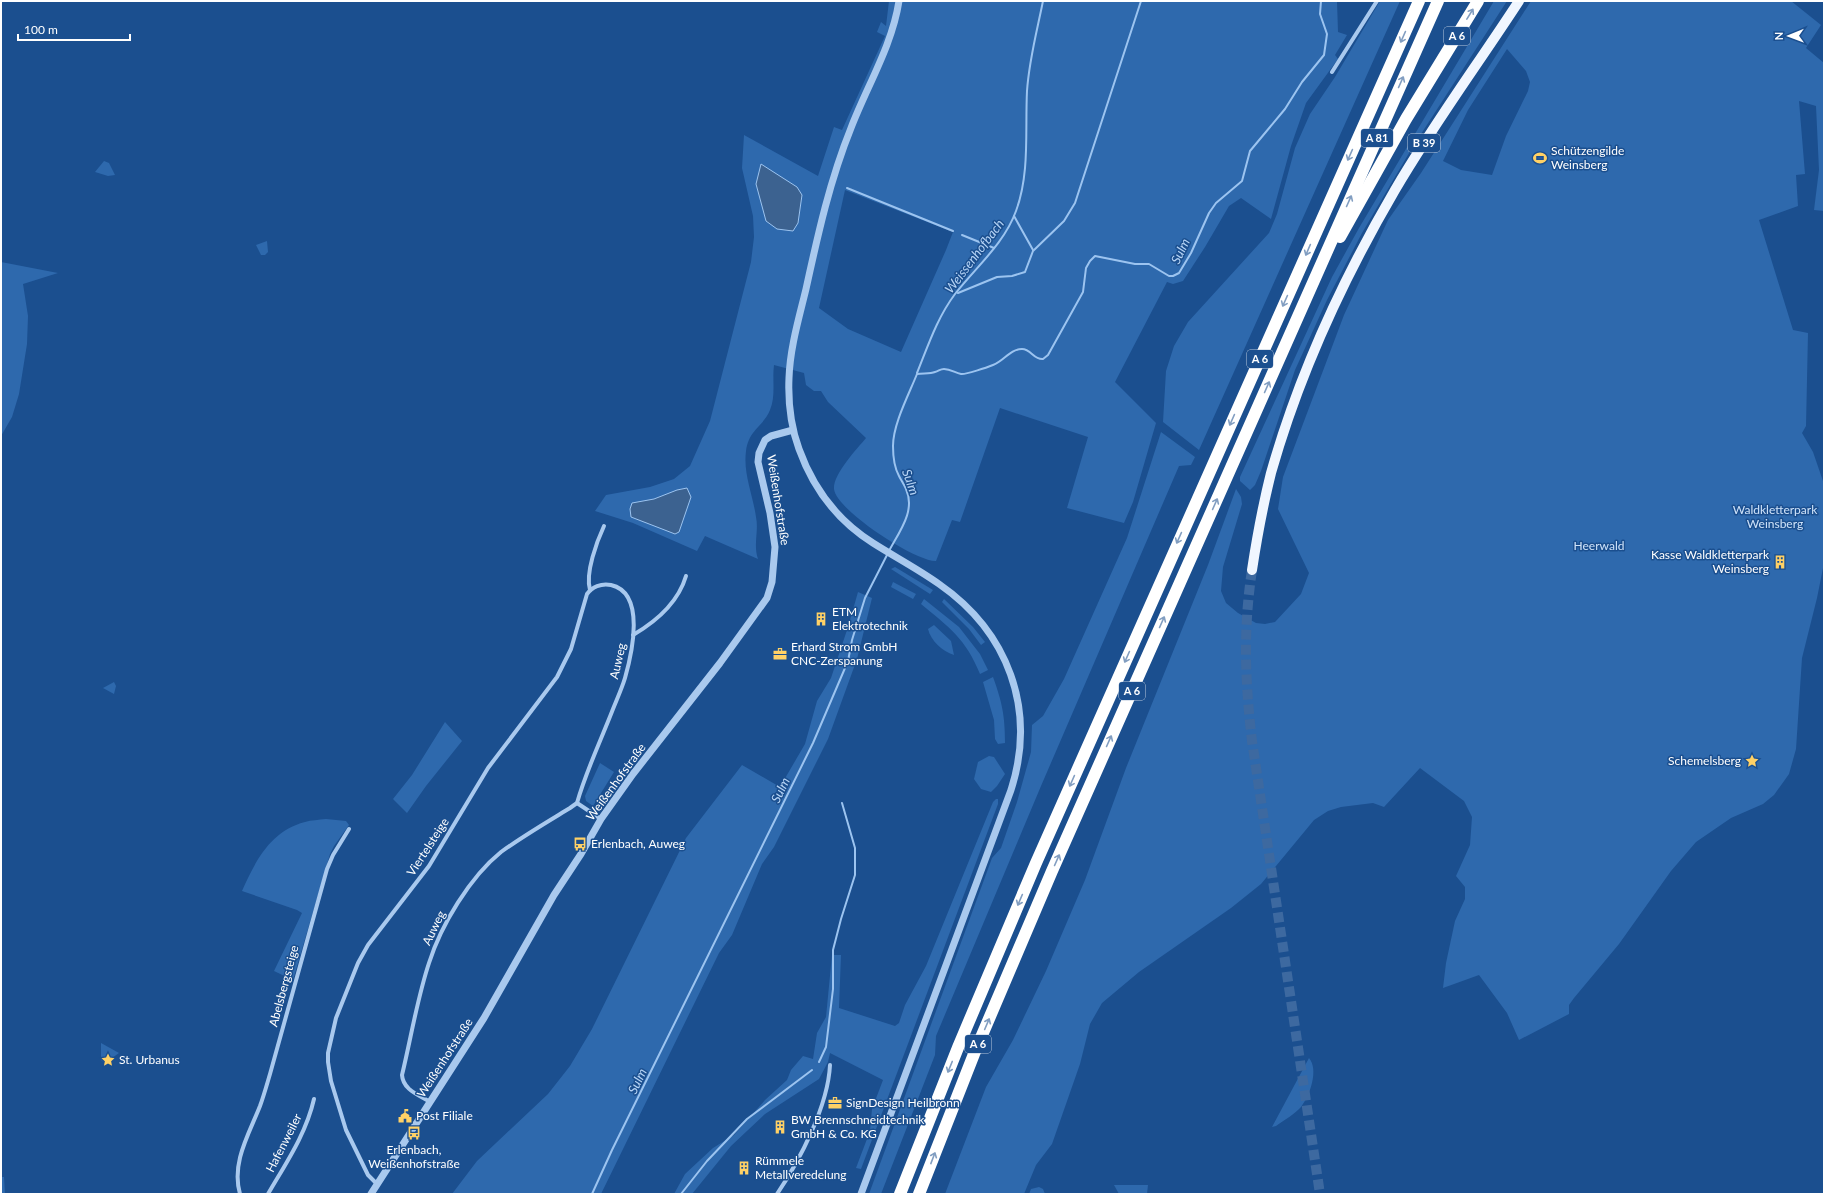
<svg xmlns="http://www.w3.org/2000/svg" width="1825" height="1195" font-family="Lato,sans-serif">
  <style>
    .green { fill: #2e69ad; fill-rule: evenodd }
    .water { fill: #3c6290; stroke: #9cc4f0 }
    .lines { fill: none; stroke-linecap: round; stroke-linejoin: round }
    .stream { stroke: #9cc4f0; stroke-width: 2 }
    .primary-tunnel { stroke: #3d69a0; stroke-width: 10; stroke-dasharray: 10 5; stroke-linecap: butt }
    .minor { stroke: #a9c9ee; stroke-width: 4 }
    .tertiary { stroke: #a9c9ee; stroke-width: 7 }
    .primary { stroke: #f0f6ff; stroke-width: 10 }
    .motorway { stroke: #fff; stroke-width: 12 }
    .oneway { stroke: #829ec1 }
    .labels { text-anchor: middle; stroke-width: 3; stroke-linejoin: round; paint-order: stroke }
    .shield { fill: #1b4f8f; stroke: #bbcadd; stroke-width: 1 }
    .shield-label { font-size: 11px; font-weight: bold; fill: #fff }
    .poi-label { font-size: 12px; fill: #fff; stroke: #1b4f8f; text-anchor: start }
    .street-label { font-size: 12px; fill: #fff; stroke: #1b4f8f }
    .park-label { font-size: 12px; fill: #cfe3fa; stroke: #1b4f8f }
    .water-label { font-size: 13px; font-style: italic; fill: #b5d3f5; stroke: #1b4f8f }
  </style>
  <rect width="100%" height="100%" fill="#1b4f8f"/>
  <g class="green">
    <path d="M889 1H1337L1338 32 1347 35 1335 55 1338 59 1306 103 1291 146 1271 219 1241 198 1229 206 1205 247 1183 281 1173 284 1167 282 1115 382 1156 423 1133 502 1124 523 1067 508 1088 437 1000 408 960 522 952 520 936 561C916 562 836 510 834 489 833 474 857 449 866 438L828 402 821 391H814L806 385 804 373 774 365C772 379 776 396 770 410 763 427 749 429 746 451 743 474 753 495 756 517 759 531 753 545 758 559L705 536 697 551 633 523 595 511 606 495 650 487 674 479 690 466 710 421 751 262 754 237 753 216 742 168 744 135 818 176 834 127 842 130 885 36 877 32 881 22 886 26ZM845 190 953 232 946 250 901 352 848 329 819 308Z"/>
    <path d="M1380 1H1400L1199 450 1163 422 1166 371 1174 346 1188 322 1269 233 1277 214 1295 148 1310 114 1335 77Z"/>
    <path d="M1494 1H1507L1412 148 1362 233 1327 300 1295 370 1261 471 1255 485 1250 490 1240 481V477L1332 277 1359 228Z"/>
    <path d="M1531 1H1791L1821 25 1806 48 1824 63V211L1814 210 1819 170 1816 106 1799 101 1805 174 1796 175 1798 206 1759 220 1793 330 1808 333 1806 426 1802 433 1813 452 1824 484V563L1817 598 1802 658 1796 749 1789 774 1774 795 1763 804 1731 818 1696 842 1671 871 1619 944 1574 998 1569 1005V1014L1519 1040 1507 1013 1479 975 1443 988 1446 963 1455 921 1465 899V887L1456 876 1470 845 1472 817 1464 801 1420 768 1384 807 1373 803 1341 807 1328 811 1314 820 1261 884 1231 908 1139 972 1102 1003 1090 1024 1080 1064 1052 1144 1036 1165 1024 1194H945L986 1087 1013 1040 1046 971 1085 880 1126 768 1208 565 1236 489 1241 497 1242 504 1223 567 1221 591 1226 603 1238 613 1256 623 1265 624 1275 622 1301 594 1309 573 1278 509 1283 477 1344 315 1388 220 1421 173ZM1507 49 1526 71 1530 82 1528 91 1506 136 1492 175 1461 170 1443 161 1468 110Z"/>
    <path d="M104 161 109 163 115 175 108 176 95 172Z"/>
    <path d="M267 241 268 252 265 255H261L256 245Z"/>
    <path d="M1 262 58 273 23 284 28 316 27 344 19 394 12 417 1 436Z"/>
    <path d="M1161 432 1195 457 1191 465 1179 466 1041 786 936 1036 935 1055 881 1194H869L992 858 1001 848 1017 802 1031 752 1032 725 1043 716 1064 679 1127 538Z"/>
    <path d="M895 567 933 590 930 594 891 569Z"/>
    <path d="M893 582 916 594 913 599 891 587Z"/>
    <path d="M858 592 872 598 857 659 828 739 774 847 762 864 732 935 719 953 601 1194H452L477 1161 548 1094 570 1066 592 1029 686 838 742 765 780 787 805 744 817 701 831 678 848 627Z"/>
    <path d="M924 599 959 627 980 654 988 670 980 674C966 639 949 627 921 604Z"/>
    <path d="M944 599 973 627 985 642 981 645 969 629 942 602Z"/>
    <path d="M934 625 951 641 954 655C942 651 931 641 928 629Z"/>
    <path d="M993 677C1002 702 1005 715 1005 743L998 744 995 739 994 720 983 682Z"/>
    <path d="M114 682 116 686 114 694 103 688Z"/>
    <path d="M445 722 462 741 426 786 407 813 393 799 412 775Z"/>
    <path d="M989 756 994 757 1005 774 997 786 991 792 981 789 974 779 978 762Z"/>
    <path d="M600 763 614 772 593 806 586 801 585 796Z"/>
    <path d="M996 799H998V804L861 1169 856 1168 870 1131 872 1109 883 1080 830 1053 828 1062 819 1079 765 1114 731 1146 692 1194H674L685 1174 713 1148 734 1135 765 1100 787 1080 791 1070 803 1056 813 1059 817 1033 826 1017 832 955H841L839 1008 895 1026 899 1023 905 1005 926 966 993 802Z"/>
    <path d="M326 819 346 821 349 825 334 846 330 854 293 980 274 971 302 913 297 910 242 891C255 862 270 831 305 822 311 820 319 820 326 819Z"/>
    <path d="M101 1043 119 1053 105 1063 101 1060Z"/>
    <path d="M1309 1058C1319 1070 1310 1095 1301 1107 1295 1114 1284 1120 1276 1126L1272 1127Z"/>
    <path d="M1 1177H4L5 1194H1Z"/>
    <path d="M1114 1185H1148L1147 1194H1119Z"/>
    <path d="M1039 1187 1043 1189 1045 1194H1029L1031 1189Z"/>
  </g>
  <g class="water">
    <path d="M761 164 797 187 802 195 798 223 793 231 777 229 766 221 756 184Z"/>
    <path d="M687 488 691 497 679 532 675 534 631 517 630 509 632 503 654 499 677 490Z"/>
  </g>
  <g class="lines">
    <g class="stream">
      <path d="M847 188 953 231"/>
      <path d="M1014 216 1033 250"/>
      <path d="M962 235 994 248"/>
      <path d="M958 293 997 277 1012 276 1025 272 1033 251 1064 221 1075 203 1141 1"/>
      <path d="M917 373C928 346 937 318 955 294 976 267 1004 244 1016 211 1030 173 1025 131 1027 91 1029 60 1037 31 1043 1"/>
      <path d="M889 551C899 532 916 511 906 489 904 484 901 480 899 476 894 467 893 456 893 446 893 424 909 394 917 374 923 373 930 374 935 372 939 371 940 369 944 369 951 369 955 373 961 374 965 375 988 367 993 365 1004 361 1010 349 1022 349 1031 349 1034 360 1043 359L1048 355 1083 292 1086 268 1090 261 1095 256 1135 264H1149L1169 276H1173L1179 273 1191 253 1209 213 1216 203 1242 181 1250 151 1285 109 1302 82 1324 55 1327 34 1320 14 1321 1"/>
      <path d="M819 1062 826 1047 833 989V950L841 919 855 875V848L842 803"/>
      <path d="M592 1194 612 1150 813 743 848 661 852 640 865 598 887 555"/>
      <path d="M681 1194 707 1161 747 1119 812 1070"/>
    </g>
    <path class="primary-tunnel" d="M1252 570C1243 630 1245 681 1252 741L1320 1194"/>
    <g class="minor">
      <path d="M1332 72 1377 1"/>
      <path d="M590 590C585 573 597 541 604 526"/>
      <path d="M633 635C657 621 678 603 686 576"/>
      <path d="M577 803 601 819"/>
      <path d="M377 1184 368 1175 346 1130 331 1081 328 1062V1053L336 1018 358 963 368 945 429 866 488 768 557 677 571 649 587 594C592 587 601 583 611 585 646 593 632 653 625 678 622 688 617 699 613 709 601 740 586 771 577 803L570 808C547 822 523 836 501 852 470 877 441 925 429 963 417 999 411 1038 402 1075 403 1090 419 1095 430 1102"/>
      <path d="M240 1194C231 1163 249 1134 260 1106 264 1095 267 1084 270 1074L327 869 333 855 349 829"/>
      <path d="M268 1194C286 1163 306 1134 314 1099"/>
      <path d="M777 1194C800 1160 828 1106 830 1065"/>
    </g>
    <g class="tertiary">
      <path d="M371 1194 484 1018 554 895 581 854 601 819 633 774 720 663 767 598 772 582 775 547 770 513 758 462 759 453 765 440 771 436 793 430"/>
      <path d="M861 1194 1011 790C1037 709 1008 632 939 584 918 569 895 557 873 543 838 521 813 488 799 449 791 427 788 401 789 378 790 348 799 318 806 289 818 234 830 180 851 128 867 86 892 46 899 1"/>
    </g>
    <path class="primary" d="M1252 570C1257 537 1263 505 1271 473 1299 374 1343 279 1395 190 1433 125 1478 64 1519 1"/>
    <g class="motorway">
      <path d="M1340 237 1406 119 1478 1"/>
      <path d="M900 1194 959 1045 1036 863 1419 1"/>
      <path d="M919 1194 974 1054 1052 871 1438 1"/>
    </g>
  </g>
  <defs><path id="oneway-shaft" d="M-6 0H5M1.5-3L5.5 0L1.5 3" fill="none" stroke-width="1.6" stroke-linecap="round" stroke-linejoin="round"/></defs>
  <g class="oneway">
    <use href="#oneway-shaft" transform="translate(1470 14) rotate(-58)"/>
    <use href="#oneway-shaft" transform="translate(1403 37) rotate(114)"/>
    <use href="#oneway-shaft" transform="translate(1401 82) rotate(-66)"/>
    <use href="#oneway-shaft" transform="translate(1350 155) rotate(114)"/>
    <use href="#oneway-shaft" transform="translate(1349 201) rotate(-66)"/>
    <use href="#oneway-shaft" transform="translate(1308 250) rotate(113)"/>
    <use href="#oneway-shaft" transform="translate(1285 301) rotate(114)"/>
    <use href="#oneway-shaft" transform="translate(1267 387) rotate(-66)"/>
    <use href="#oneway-shaft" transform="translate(1232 420) rotate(114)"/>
    <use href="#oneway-shaft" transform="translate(1215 504) rotate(-66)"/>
    <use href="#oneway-shaft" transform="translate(1179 538) rotate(114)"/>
    <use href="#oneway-shaft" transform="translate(1162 622) rotate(-66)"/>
    <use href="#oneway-shaft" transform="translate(1127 657) rotate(114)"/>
    <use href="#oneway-shaft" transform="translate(1109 741) rotate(-66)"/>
    <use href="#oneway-shaft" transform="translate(1072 781) rotate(114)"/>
    <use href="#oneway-shaft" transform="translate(1057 860) rotate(-66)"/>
    <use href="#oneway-shaft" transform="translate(1020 900) rotate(113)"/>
    <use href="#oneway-shaft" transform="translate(987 1024) rotate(-67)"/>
    <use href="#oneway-shaft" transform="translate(950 1067) rotate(112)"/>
    <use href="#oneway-shaft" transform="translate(933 1158) rotate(-69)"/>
  </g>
  <defs>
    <g id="stadium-bare" transform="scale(1.08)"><path d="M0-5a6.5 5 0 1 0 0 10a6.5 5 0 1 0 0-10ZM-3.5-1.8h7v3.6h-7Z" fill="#ffd166" stroke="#1b4f8f" stroke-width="2.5" paint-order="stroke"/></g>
    <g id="building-bare" transform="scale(1.08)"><path d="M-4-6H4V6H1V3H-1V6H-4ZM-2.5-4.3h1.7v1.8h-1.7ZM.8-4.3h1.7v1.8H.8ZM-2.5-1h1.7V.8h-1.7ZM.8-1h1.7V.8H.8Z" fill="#ffd166" stroke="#1b4f8f" stroke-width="2.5" paint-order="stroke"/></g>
    <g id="office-bare" transform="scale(1.08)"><path d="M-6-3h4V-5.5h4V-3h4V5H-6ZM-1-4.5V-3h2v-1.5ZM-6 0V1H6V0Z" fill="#ffd166" stroke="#1b4f8f" stroke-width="2.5" paint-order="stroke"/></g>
    <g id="sight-bare" transform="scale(1.08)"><path d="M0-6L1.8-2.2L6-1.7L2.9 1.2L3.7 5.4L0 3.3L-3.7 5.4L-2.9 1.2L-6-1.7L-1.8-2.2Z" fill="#ffd166" stroke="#1b4f8f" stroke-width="2.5" paint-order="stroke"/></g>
    <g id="bus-bare" transform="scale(1.08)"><path d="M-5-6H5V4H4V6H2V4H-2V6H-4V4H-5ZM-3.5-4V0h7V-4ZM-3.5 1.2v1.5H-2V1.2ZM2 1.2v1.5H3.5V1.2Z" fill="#ffd166" stroke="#1b4f8f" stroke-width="2.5" paint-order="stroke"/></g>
    <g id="civic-bare" transform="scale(1.08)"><path d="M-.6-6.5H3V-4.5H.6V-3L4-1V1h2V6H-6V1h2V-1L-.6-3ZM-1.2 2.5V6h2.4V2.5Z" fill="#ffd166" stroke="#1b4f8f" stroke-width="2.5" paint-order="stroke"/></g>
  </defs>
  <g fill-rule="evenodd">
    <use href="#stadium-bare" x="1540" y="158"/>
    <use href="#building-bare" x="1780" y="562"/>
    <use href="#building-bare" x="821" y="619"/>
    <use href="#office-bare" x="780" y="654"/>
    <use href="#sight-bare" x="1752" y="761"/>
    <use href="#bus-bare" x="580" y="844"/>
    <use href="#sight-bare" x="108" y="1060"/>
    <use href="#office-bare" x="835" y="1103"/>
    <use href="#civic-bare" x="405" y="1116"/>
    <use href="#building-bare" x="780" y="1127"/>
    <use href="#bus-bare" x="414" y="1133"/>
    <use href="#building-bare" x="744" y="1168"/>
  </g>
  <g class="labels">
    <g class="shield">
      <rect x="1444" y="27" width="26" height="18" rx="3"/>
      <rect x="1361" y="129" width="32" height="18" rx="3"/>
      <rect x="1408" y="134" width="32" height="18" rx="3"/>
      <rect x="1247" y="350" width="26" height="18" rx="3"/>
      <rect x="1119" y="682" width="26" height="18" rx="3"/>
      <rect x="965" y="1035" width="26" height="18" rx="3"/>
    </g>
    <g class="shield-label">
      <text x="1457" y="40">A 6</text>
      <text x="1377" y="142">A 81</text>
      <text x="1424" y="147">B 39</text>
      <text x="1260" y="363">A 6</text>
      <text x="1132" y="695">A 6</text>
      <text x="978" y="1048">A 6</text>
    </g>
    <g class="poi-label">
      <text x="1551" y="155">Schützengilde<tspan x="1551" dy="14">Weinsberg</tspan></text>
      <text x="1769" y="559" text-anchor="end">Kasse Waldkletterpark<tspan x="1769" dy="14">Weinsberg</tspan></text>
      <text x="832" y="616">ETM<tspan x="832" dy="14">Elektrotechnik</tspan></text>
      <text x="791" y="651">Erhard Strom GmbH<tspan x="791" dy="14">CNC-Zerspanung</tspan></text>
      <text x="1741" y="765" text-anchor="end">Schemelsberg</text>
      <text x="591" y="848">Erlenbach, Auweg</text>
      <text x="119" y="1064">St. Urbanus</text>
      <text x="846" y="1107">SignDesign Heilbronn</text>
      <text x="416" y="1120">Post Filiale</text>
      <text x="791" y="1124">BW Brennschneidtechnik<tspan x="791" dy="14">GmbH &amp; Co. KG</tspan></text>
      <text x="414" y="1154" text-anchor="middle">Erlenbach,<tspan x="414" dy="14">Weißenhofstraße</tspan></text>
      <text x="755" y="1165">Rümmele<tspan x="755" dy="14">Metallveredelung</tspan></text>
    </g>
    <g class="street-label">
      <text transform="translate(778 500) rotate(81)" y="4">Weißenhofstraße</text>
      <text transform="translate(618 661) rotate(-77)" y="4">Auweg</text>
      <text transform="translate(616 782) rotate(-54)" y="4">Weißenhofstraße</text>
      <text transform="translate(428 847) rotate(-57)" y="4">Viertelsteige</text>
      <text transform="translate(434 928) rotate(-64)" y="4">Auweg</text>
      <text transform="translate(284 986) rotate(-75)" y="4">Abelsbergsteige</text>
      <text transform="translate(445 1058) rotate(-57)" y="4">Weißenhofstraße</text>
      <text transform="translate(284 1143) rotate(-63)" y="4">Hafenweiler</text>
    </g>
    <g class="park-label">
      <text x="1775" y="514">Waldkletterpark<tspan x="1775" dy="14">Weinsberg</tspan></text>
      <text x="1599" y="550">Heerwald</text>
    </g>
    <g class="water-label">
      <text transform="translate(1180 251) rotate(-64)" y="5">Sulm</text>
      <text transform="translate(974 256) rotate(-53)" y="5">Weissenhofbach</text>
      <text transform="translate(911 482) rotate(70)" y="5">Sulm</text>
      <text transform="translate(780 790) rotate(-64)" y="5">Sulm</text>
      <text transform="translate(637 1081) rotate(-64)" y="5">Sulm</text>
    </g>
  </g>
  <rect width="1825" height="1195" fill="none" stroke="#ffffff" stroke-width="4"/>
  <g transform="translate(1789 36) rotate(269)" stroke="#1b4f8f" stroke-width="3" paint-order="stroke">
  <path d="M0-3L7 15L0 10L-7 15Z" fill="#ffffff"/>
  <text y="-6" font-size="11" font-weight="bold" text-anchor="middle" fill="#ffffff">N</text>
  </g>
  <path d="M18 34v6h112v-6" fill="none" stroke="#ffffff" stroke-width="2"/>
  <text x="24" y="34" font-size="12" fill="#ffffff" stroke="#1b4f8f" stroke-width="3" paint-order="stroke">100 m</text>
</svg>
